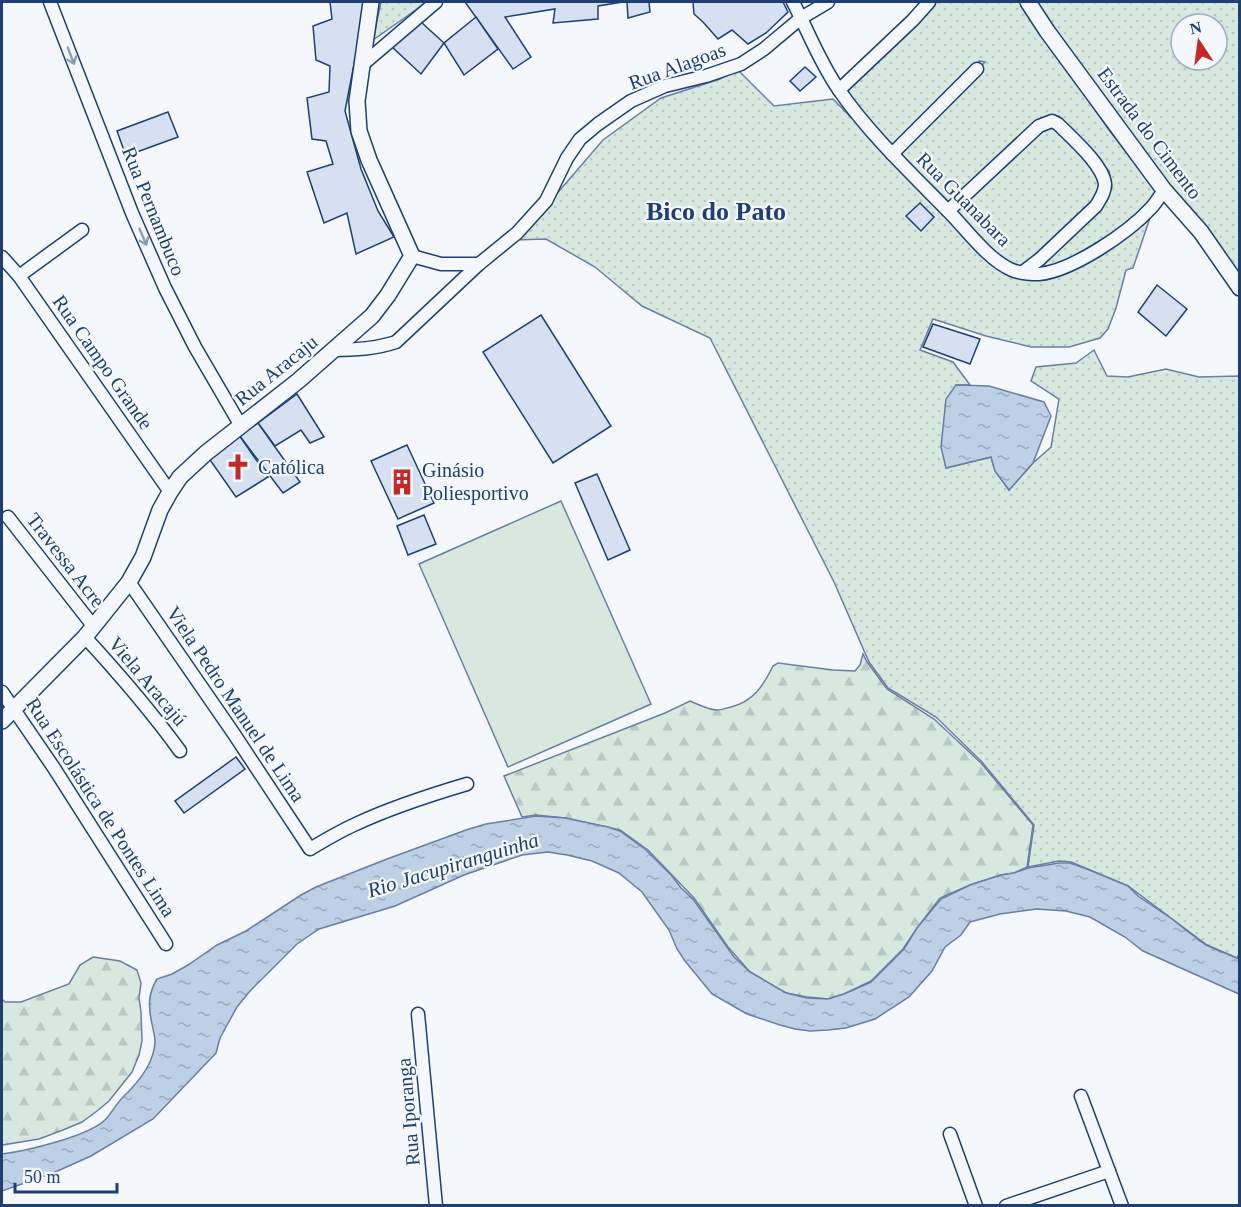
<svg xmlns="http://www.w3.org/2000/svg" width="1241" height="1207" font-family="Georgia,serif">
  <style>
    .grass { fill: url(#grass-dots); stroke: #687fa3; stroke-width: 1.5; fill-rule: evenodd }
    .forest { fill: url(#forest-firs); stroke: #687fa3; stroke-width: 1.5 }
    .garden { fill: #d7e8df; stroke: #687fa3; stroke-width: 1.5 }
    .water { fill: url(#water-ripples); stroke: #687fa3; stroke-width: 1.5 }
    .building { fill: #d5e0f0; stroke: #1d3f73; stroke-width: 1.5 }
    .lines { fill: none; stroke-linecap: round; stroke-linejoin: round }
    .minor-casing { stroke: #1d3f73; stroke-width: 15 }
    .tertiary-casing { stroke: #1d3f73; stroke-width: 18 }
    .minor { stroke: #f4f7fb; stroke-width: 12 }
    .tertiary { stroke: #f4f7fb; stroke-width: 15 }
    .oneway { stroke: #889bb7 }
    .labels { text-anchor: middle; stroke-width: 4.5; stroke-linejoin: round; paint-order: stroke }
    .street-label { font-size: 20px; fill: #1d3f73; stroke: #f4f7fb }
    .poi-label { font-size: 20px; fill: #1d3f73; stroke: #f4f7fb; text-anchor: start }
    .water-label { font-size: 21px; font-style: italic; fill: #1d3f73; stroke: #f4f7fb }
    .district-label { font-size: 26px; font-weight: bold; fill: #1d3f73; stroke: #f4f7fb }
  </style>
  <defs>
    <pattern id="grass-dots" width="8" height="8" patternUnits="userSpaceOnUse" patternTransform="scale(1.5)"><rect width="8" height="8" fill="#d7e8df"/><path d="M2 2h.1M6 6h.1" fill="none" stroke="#b8c8c3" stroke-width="1.8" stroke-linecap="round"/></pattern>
    <pattern id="forest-firs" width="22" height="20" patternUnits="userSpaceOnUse" patternTransform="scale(1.5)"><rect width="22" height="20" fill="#d7e8df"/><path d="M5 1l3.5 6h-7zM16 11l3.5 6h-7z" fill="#b8c8c3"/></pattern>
    <pattern id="water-ripples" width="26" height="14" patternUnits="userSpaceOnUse" patternTransform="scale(1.5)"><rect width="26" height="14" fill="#bed0e5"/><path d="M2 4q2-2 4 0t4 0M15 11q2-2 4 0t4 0" fill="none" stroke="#9aaabe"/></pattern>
  </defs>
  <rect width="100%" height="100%" fill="#f4f7fb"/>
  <g class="grass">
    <path d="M381 2H427L373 40Z"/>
    <path d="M937 2H1020L1109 130 1158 193 1138 216 1069 261 1051 268 1035 267 1098 209 1112 187 1109 171 1059 116 1038 122 948 208 895 153 985 62 979 61V66L895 149 842 90Z"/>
    <path d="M1037 2H1239V282L1166 186 1051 23ZM1181 24H1217V60H1181Z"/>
    <path d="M737 69 774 106 833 99 992 260 1047 276 1152 212 1133 268 1126 270 1116 308 1108 329 1100 338 1069 347H1031L986 336 933 319 920 350 953 362 970 385H956L946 468 991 457 995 471 1009 490 1033 463 1051 447 1059 399 1031 381 1036 367 1076 363 1094 350 1107 376 1128 377 1166 369 1199 377 1239 376 1240 952 1237 958 1207 945 1128 886 1071 862 1059 861 1028 867 1034 825 982 762 936 717 888 688 869 662 834 582 710 338 642 306 595 267 546 239 517 240 603 140 661 98 720 79Z"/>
    <path d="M1052 123 1099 173 1102 193 1022 270 1001 260 953 211 1043 127Z"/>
  </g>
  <g class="forest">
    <path d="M863 654 867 662 887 689 934 719 981 763 1033 825 1027 867 1014 873 1001 875 970 885 940 898 917 928 903 949 871 981 844 994 828 999 807 997 786 993 750 972 728 947 694 898 648 850 620 830 565 818 536 815 522 817 504 776 665 713 690 701C698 704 708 710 717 710 721 710 726 708 731 707 754 701 763 686 773 666L778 663 833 670 855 671 860 665Z"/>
    <path d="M93 957 120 961 137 970 141 983 139 998 141 1012 142 1041 139 1055 132 1072 109 1101 97 1111 82 1122 63 1130 39 1139 2 1145V999L5 1002H21L69 984 80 965Z"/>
  </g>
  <path class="garden" d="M561 501 651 704 508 767 419 564Z"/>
  <g class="water">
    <path d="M956 385 989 386 1044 402 1051 416 1033 463 1009 490 995 471 991 457 946 468 941 447 946 399Z"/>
    <path d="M536 816 565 818 608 827 620 831 646 850 672 876 681 888 693 899 734 957 750 972 786 993 807 998 828 999 844 994 871 982 904 949 917 928 941 899 970 885 1001 875 1014 873 1028 868 1059 863H1070L1087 869 1128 886 1138 896 1172 919 1187 931 1206 945 1239 959V994L1143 951 1125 937 1090 917 1066 911 1037 909 1000 914 970 922 961 935 945 947 932 971 909 997 875 1019 846 1028 828 1030 810 1031 795 1029 780 1025 747 1014 712 994 685 961 677 949 669 930 642 892 619 873 592 861 567 855 548 852 522 855 464 875 395 906 319 929 297 944 250 991 237 1007 220 1038 216 1053 153 1119 91 1156 53 1173 2 1191V1154C26 1151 90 1136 106 1119 112 1112 117 1103 123 1097 139 1082 154 1064 155 1042 155 1036 153 1029 152 1024 148 1006 148 994 157 979L172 974 188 965 217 945 246 931 301 895 316 887 387 859 466 830 486 824Z"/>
  </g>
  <g class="building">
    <path d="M330 2H366L345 111 361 169 378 211 394 237 356 254 347 213 324 223 307 172 333 164 326 141 312 139 307 98 329 92 330 66 316 60 313 26 332 19Z"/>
    <path d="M465 2H623L598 6V19L553 23 555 9 505 17 531 57 513 69Z"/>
    <path d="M627 2H649L650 12 628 18Z"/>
    <path d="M693 2H783L788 12 766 33 748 44 732 30 718 39 703 22 694 14Z"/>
    <path d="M476 17 498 49 464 75 444 43Z"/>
    <path d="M421 22 444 43 421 74 391 46Z"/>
    <path d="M805 67 816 77 800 91 790 81Z"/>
    <path d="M168 112 178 137 126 156 117 131Z"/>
    <path d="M920 203 934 217 921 231 906 216Z"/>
    <path d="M1157 285 1187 309 1166 336 1138 312Z"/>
    <path d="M541 315 611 426 553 463 483 352Z"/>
    <path d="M933 324 980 339 970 364 923 347Z"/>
    <path d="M297 394 324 437 310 443 301 430 275 446 258 423Z"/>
    <path d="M258 423 300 482 283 493 239 435Z"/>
    <path d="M239 435 268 477 236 497 208 457Z"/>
    <path d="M407 445 434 503 398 519 371 461Z"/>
    <path d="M597 474 630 550 608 560 575 483Z"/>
    <path d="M424 515 436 544 408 555 397 526Z"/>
    <path d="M236 757 245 769 184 813 175 801Z"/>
  </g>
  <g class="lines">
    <g class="minor-casing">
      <g id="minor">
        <path d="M50 2 132 213 165 288 195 347 241 426"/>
        <path d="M793 2C808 31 820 63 839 90 870 135 914 176 952 215 968 232 990 261 1012 270 1019 273 1031 274 1039 274 1072 271 1128 233 1151 208 1156 203 1160 196 1164 190"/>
        <path d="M362 65 436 2"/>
        <path d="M839 90 913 20 929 2"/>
        <path d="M892 154 977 69"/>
        <path d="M948 211 1039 126 1052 121 1058 124C1072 138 1103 165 1105 184 1105 193 1100 199 1096 206L1040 259 1023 272"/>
        <path d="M412 256 441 264H479"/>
        <path d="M2 257 19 276 170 492"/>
        <path d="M19 276 82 230"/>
        <path d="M333 350C355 350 375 349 396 342L479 264 517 233 546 201 567 158 580 139 598 124 631 101 665 86 706 76 741 64 764 49 801 18 828 2"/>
        <path d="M8 517 94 627"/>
        <path d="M129 582 234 734 310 849C325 840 340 831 356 824 392 807 430 795 467 784"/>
        <path d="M85 637C119 674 151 711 180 751"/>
        <path d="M2 692 54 768 166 944"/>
        <path d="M418 1014 436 1206"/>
        <path d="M1081 1096 1122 1206"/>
        <path d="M950 1134 976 1206"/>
        <path d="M1006 1206 1109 1171"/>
      </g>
    </g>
    <g class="tertiary-casing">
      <g id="tertiary">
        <path d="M1028 2 1047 31 1164 190 1201 232 1240 288"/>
        <path d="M2 721 85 637 129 582 143 557 160 510 170 492 180 477 206 453 298 381 372 316 388 295 412 256 369 160 359 131 357 101 371 2"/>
      </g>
    </g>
    <use href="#minor" class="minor"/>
    <use href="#tertiary" class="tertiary"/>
  </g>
  <defs><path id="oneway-shaft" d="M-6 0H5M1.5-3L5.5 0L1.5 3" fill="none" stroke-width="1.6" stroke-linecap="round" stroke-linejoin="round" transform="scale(1.5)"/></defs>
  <g class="oneway">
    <use href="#oneway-shaft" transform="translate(71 56) rotate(69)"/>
    <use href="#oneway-shaft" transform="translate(143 237) rotate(67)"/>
  </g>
  <defs>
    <g id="church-bare" transform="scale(2.07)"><path d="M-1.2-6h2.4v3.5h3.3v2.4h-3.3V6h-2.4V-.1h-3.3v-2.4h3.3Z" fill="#c62828" stroke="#f4f7fb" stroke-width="2.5" paint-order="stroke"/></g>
    <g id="building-bare" transform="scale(2.07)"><path d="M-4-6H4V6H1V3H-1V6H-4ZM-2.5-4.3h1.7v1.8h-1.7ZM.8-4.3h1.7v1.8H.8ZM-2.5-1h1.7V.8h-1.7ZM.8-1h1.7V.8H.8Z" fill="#c62828" stroke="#f4f7fb" stroke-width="2.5" paint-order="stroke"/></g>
  </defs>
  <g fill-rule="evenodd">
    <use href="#church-bare" x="238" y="467"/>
    <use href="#building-bare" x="402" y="482"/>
  </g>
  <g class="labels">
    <g class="street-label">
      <text transform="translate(677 66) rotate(-20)" y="7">Rua Alagoas</text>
      <text transform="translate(1150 133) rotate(53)" y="7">Estrada do Cimento</text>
      <text transform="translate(964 199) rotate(45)" y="7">Rua Guanabara</text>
      <text transform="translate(154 211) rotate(68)" y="7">Rua Pernambuco</text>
      <text transform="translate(103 362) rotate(55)" y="7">Rua Campo Grande</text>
      <text transform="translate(276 370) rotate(-39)" y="7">Rua Aracaju</text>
      <text transform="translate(66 560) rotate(52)" y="7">Travessa Acre</text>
      <text transform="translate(148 681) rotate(50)" y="7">Viela Aracajú</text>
      <text transform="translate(236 704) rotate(56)" y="7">Viela Pedro Manuel de Lima</text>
      <text transform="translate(101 807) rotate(57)" y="7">Rua Escolástica de Pontes Lima</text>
      <text transform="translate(408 1112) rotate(-95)" y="7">Rua Iporanga</text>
    </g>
    <g class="poi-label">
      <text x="258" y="474">Católica</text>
      <text x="422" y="477">Ginásio<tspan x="422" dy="23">Poliesportivo</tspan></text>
    </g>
    <g class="water-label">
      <text transform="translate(453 865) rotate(-17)" y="7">Rio Jacupiranguinha</text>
    </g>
    <g class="district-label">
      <text x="716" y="220">Bico do Pato</text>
    </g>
  </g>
  <rect width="1241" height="1207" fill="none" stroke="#1d3f73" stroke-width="6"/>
  <g transform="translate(1199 42) rotate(347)"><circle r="28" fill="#f4f7fb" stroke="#9eadc5" stroke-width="1.5"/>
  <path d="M0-4.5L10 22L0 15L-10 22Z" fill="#c62828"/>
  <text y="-9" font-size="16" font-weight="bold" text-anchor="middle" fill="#1d3f73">N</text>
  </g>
  <path d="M15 1183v9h102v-9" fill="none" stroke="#1d3f73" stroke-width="3"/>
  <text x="24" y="1183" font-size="18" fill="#1d3f73" stroke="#f4f7fb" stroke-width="4.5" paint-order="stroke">50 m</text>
</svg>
